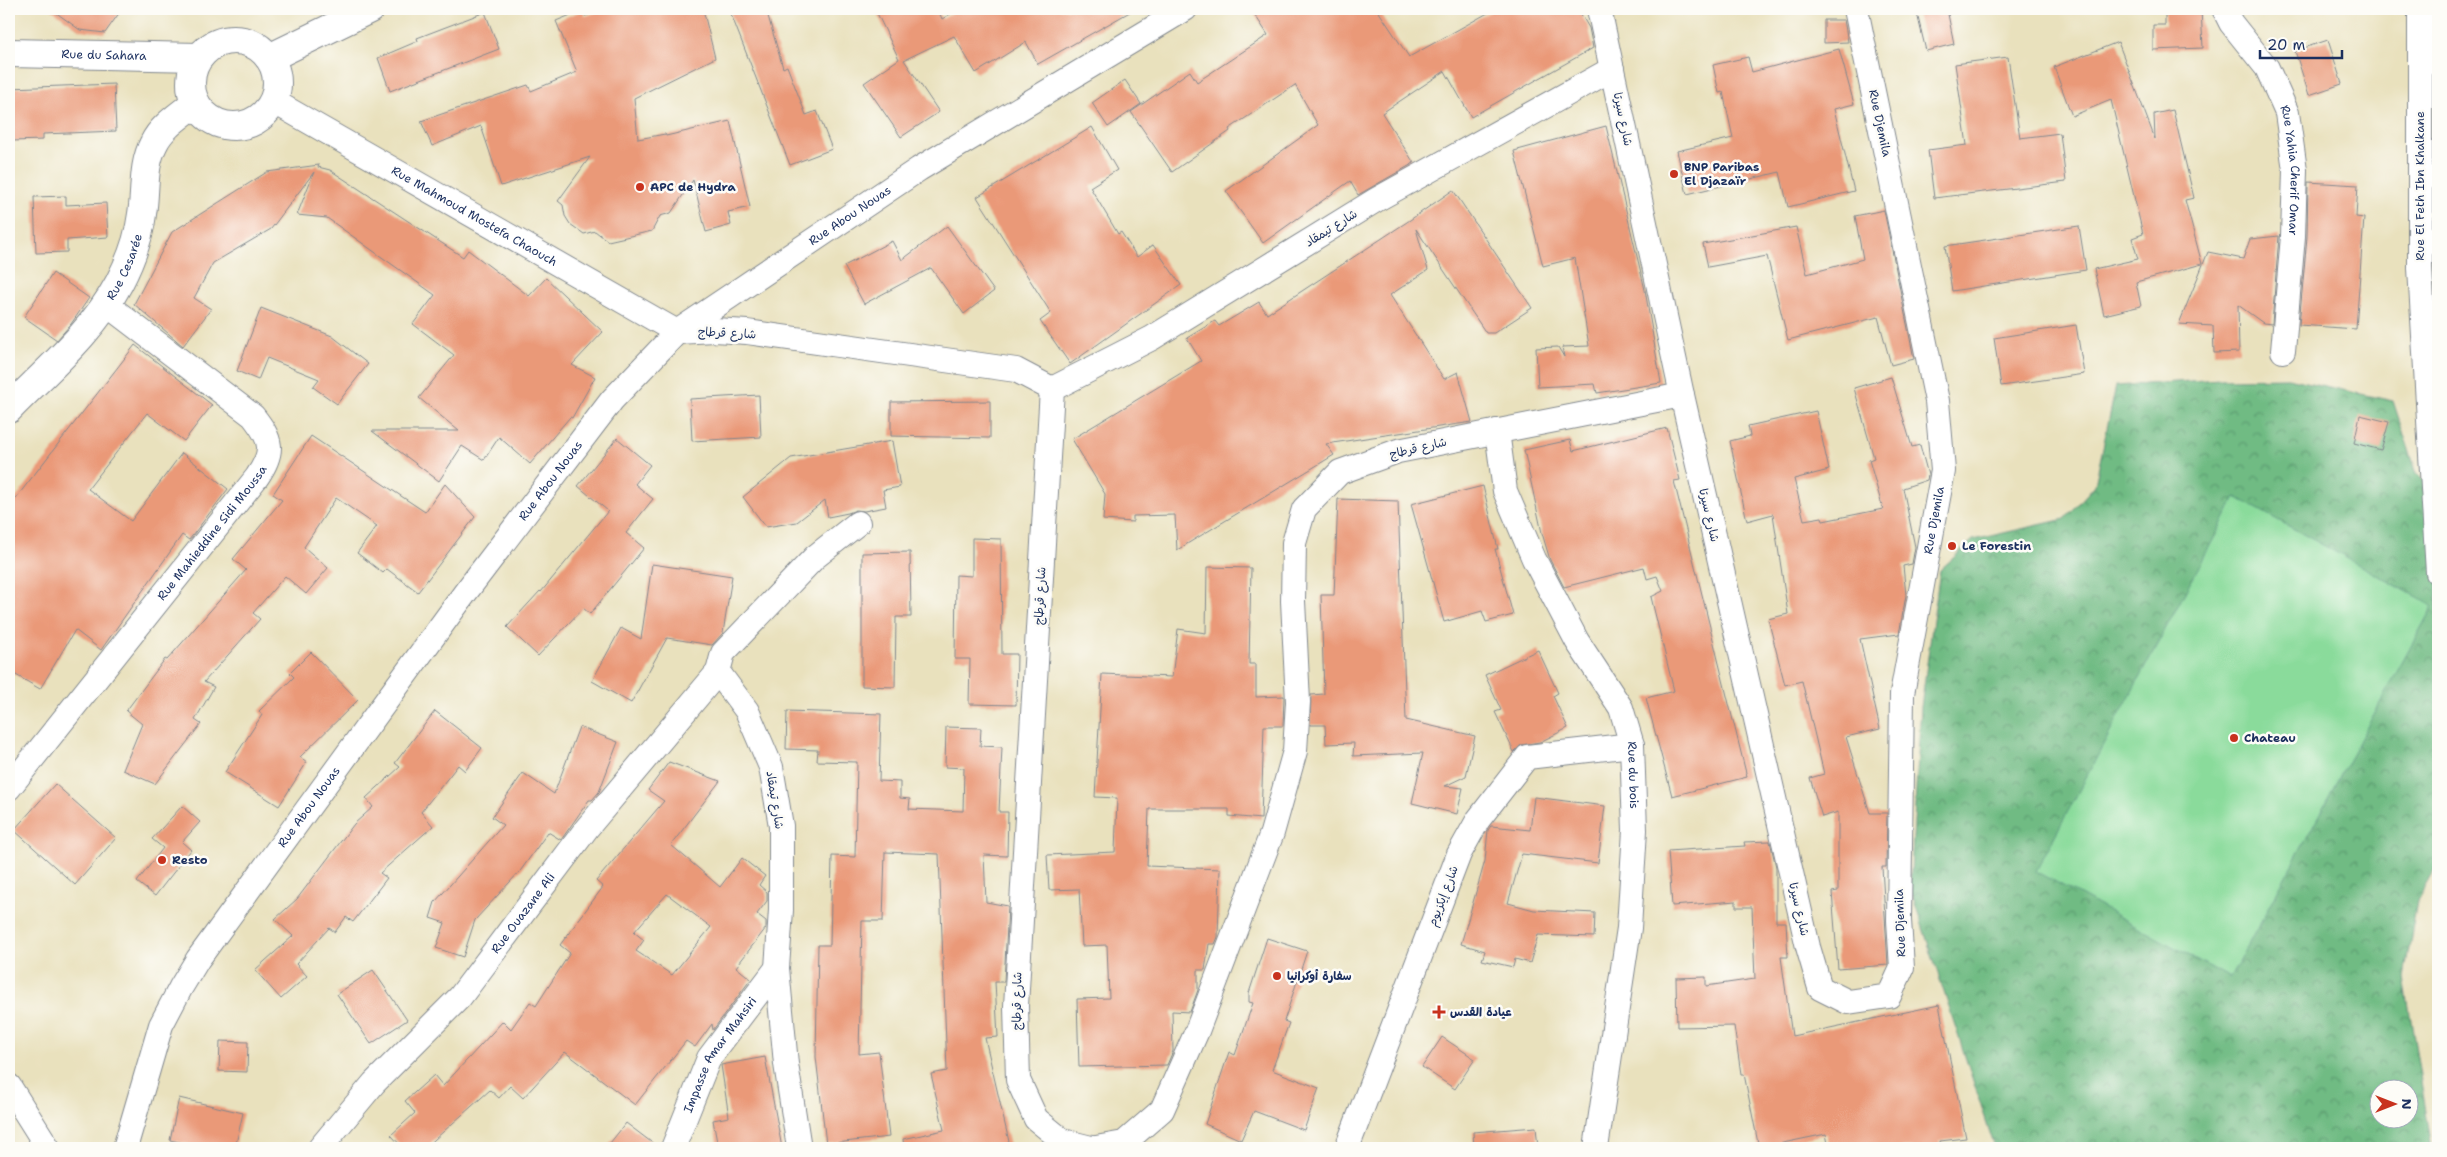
<svg xmlns="http://www.w3.org/2000/svg" width="2447" height="1157" font-family="'Shantell Sans','Playpen Sans Arabic',sans-serif">
  <style>
    .forest { fill: url(#forest-crowns); stroke: #457570; fill-rule: evenodd }
    .park { fill: #8adb9b; stroke: #52857c }
    .building { fill: #ea9978; fill-rule: evenodd }
    .lines { fill: none; stroke-linecap: round; stroke-linejoin: round }
    .street-casing { stroke: #82888e; stroke-width: 26 }
    .secondary-casing { stroke: #82888e; stroke-width: 30 }
    .street { stroke: #fff; stroke-width: 24 }
    .secondary { stroke: #fff; stroke-width: 28 }
    .poi-dot { fill: #c8321e; stroke: #fdfcf7; stroke-width: 2 }
    .labels { text-anchor: middle; stroke-width: 5; stroke-linejoin: round; paint-order: stroke }
    .street-label { font-size: 12px; fill: #1b2f5e; stroke: #fdfcf7 }
    .poi-label { font-size: 12px; font-weight: bold; fill: #1b2f5e; stroke: #fdfcf7; text-anchor: start }
  </style>
  <defs>
    <pattern id="forest-crowns" width="20" height="18" patternUnits="userSpaceOnUse" patternTransform="scale(1.25)"><rect width="20" height="18" fill="#6fbb83"/><path d="M2 6a3 3 0 1 1 6 0M12 15a3 3 0 1 1 6 0" fill="none" stroke="#5a986e"/></pattern>
  </defs>
  <rect width="100%" height="100%" fill="#fdfcf7"/>
  <filter id="ink" filterUnits="userSpaceOnUse"><feTurbulence type="fractalNoise" baseFrequency=".02" numOctaves="2"/><feDisplacementMap in="SourceGraphic" scale="10" xChannelSelector="R" yChannelSelector="G"/><feConvolveMatrix kernelMatrix="1 2 1 2 8 2 1 2 1" color-interpolation-filters="sRGB"/></filter>
  <filter id="wash" filterUnits="userSpaceOnUse"><feTurbulence type="fractalNoise" baseFrequency=".0096" numOctaves="4" result="noise"/><feDisplacementMap in="SourceGraphic" scale="20" xChannelSelector="R" yChannelSelector="G"/><feGaussianBlur stdDeviation="1.12" result="paint"/><feColorMatrix in="noise" values="0 0 0 0 0 0 0 0 0 0 0 0 0 0 0 0 0 1.4 0 .05"/><feComposite in="paint" operator="in"/></filter>
  <g filter="url(#wash)">
    <rect width="100%" height="100%" fill="#e9e1bd"/>
    <path class="forest" d="M2288 378 2393 401 2417 474 2438 491V863L2417 901 2404 978 2432 1148H1995L1910 888 1921 707 1940 570 1973 540 2065 519 2095 485 2116 386 2220 379ZM2380 1090H2410V1120H2380Z"/>
    <path class="park" d="M2236 497 2433 606 2230 978 2036 871Z"/>
    <g id="blocks">
      <g class="building">
        <path d="M51 9H122L105 33 80 30Z"/>
        <path d="M607 9H703L715 58 634 98 638 139 665 134 666 136 730 121 750 207 728 212 731 225 706 232 693 180 671 213 660 216 652 231 608 241 595 231 584 234 570 224 565 216 563 205 558 201 590 157 501 186 481 126 432 146 421 121 528 85 531 91 577 72 556 21 583 10 585 16Z"/>
        <path d="M729 9H766L783 68 787 66 806 115 817 111 832 149 790 165Z"/>
        <path d="M875 9H938L942 19 959 9H1135L1038 64 1026 42 976 73 954 36 904 60 939 112 901 137 864 83 899 59Z"/>
        <path d="M1251 9H1377L1409 57 1495 9H1578L1589 28 1593 48 1471 117 1445 71 1382 113 1414 163 1358 195 1350 181 1263 243 1226 191 1318 125 1295 85 1229 129 1230 131 1172 172 1131 112 1190 71 1197 82 1268 35Z"/>
        <path d="M1916 9H1947L1954 44 1926 51Z"/>
        <path d="M2165 9H2201L2203 48 2153 50V25H2165Z"/>
        <path d="M485 12 499 49 390 91 378 58 418 41 417 38Z"/>
        <path d="M1824 20H1844L1848 42 1824 43Z"/>
        <path d="M2328 40 2342 84 2309 95 2295 51Z"/>
        <path d="M2118 42 2155 139 2154 114 2173 110 2194 198 2185 200 2202 264 2136 282 2141 306 2104 315 2094 269 2138 259 2132 238 2143 234 2111 100 2072 116 2054 67Z"/>
        <path d="M1839 49 1854 104 1834 109 1854 191 1788 207 1780 172 1687 194 1677 151 1733 138 1723 92 1719 93 1713 65 1748 57 1752 72Z"/>
        <path d="M2008 57 2020 138 2060 133 2066 182 1934 198 1928 150 1967 145 1955 64Z"/>
        <path d="M1125 80 1141 104 1108 127 1092 103Z"/>
        <path d="M114 84 116 131 43 134V140L12 141 10 88Z"/>
        <path d="M1606 126 1645 290 1661 383 1597 393 1595 384 1538 387 1536 348 1558 347 1564 357 1562 347 1589 346 1575 258 1543 266 1514 151Z"/>
        <path d="M1092 127 1117 170 1090 187 1118 234 1121 232 1137 257 1153 245 1181 285 1070 364 1040 321 1051 313 977 197Z"/>
        <path d="M319 165 318 167 330 170 463 257 468 250 529 296 546 278 603 332 572 365 595 377 572 418 570 417 530 464 499 437 484 460 462 446 439 481 372 431H459L419 398 454 355 413 324 435 295 327 218 297 215 314 172 271 229 213 263 194 298 211 309 183 346 134 304 172 232 267 172Z"/>
        <path d="M2308 182 2358 185 2356 217 2364 218 2356 329 2299 325 2307 237Z"/>
        <path d="M1453 190 1532 308 1494 333H1486L1416 229 1428 270 1390 295 1444 379 1458 372 1472 422 1326 444 1334 455 1177 550 1175 515 1133 516V522L1103 520 1105 494 1072 439 1201 361 1187 338 1215 321 1219 326 1259 302 1267 314 1410 220Z"/>
        <path d="M66 196V205L106 203 108 237 67 240V252L36 253 34 197Z"/>
        <path d="M1884 210 1914 359 1891 365 1878 317 1788 340 1767 256 1708 267 1703 244 1796 227 1807 274 1863 259 1855 216Z"/>
        <path d="M947 226 994 291 964 314 931 268 864 304 844 266 892 241 902 260Z"/>
        <path d="M2079 226 2086 270 1952 291 1945 246Z"/>
        <path d="M2279 236 2272 324 2263 323 2238 305 2239 352 2214 353 2213 326 2179 324 2208 252 2243 259 2250 239Z"/>
        <path d="M53 273 89 298 71 324 57 340 24 317Z"/>
        <path d="M261 308 332 336 368 364 337 404 313 387 319 379 267 358 258 380 237 371Z"/>
        <path d="M2076 325 2084 374 2001 386 1994 338Z"/>
        <path d="M135 345 212 405 184 441 147 413 88 489 131 521 182 453 228 489 189 540 182 535 101 650 75 630 40 689 9 671V507Z"/>
        <path d="M1891 377 1912 447 1920 445 1928 475 1927 480 1903 488 1915 547 1912 564 1903 566 1906 595 1899 634 1860 639 1880 729 1846 737 1870 813H1887L1886 867H1882L1888 965 1838 969 1832 892 1838 891V812L1822 817 1810 778 1824 774 1802 681 1785 685 1768 619 1788 614 1773 514 1747 521 1730 441 1750 436 1748 426 1816 411 1829 470 1794 479 1804 520 1822 517 1823 521 1883 509 1869 460 1874 458 1854 388Z"/>
        <path d="M759 395 761 437 692 441 690 399Z"/>
        <path d="M990 401V438L891 436V402Z"/>
        <path d="M2360 415 2389 422 2381 450 2354 443Z"/>
        <path d="M1667 428 1680 480 1674 481 1747 777 1672 796 1646 698 1674 691 1651 597 1663 591 1657 576 1647 579 1644 567 1564 587 1550 560 1542 533 1524 450 1570 440 1573 451Z"/>
        <path d="M311 436 425 512 445 484 475 517 418 592 387 569 383 573 357 553 377 526 336 498 304 547 328 568 306 594 285 576 253 613 260 619 204 682 214 687 195 720 201 724 155 784 123 770 142 724 126 711 165 659 167 660 246 570 233 559 282 500 273 494Z"/>
        <path d="M617 438 650 465 635 484 653 499 626 533 644 548 590 614 583 608 538 656 507 627 540 591 541 592 608 511 578 486Z"/>
        <path d="M892 441 900 487 883 490 886 507 864 511 856 510 848 513 828 517 825 500 797 522 766 527 743 497 791 458Z"/>
        <path d="M1483 486 1498 549H1495L1513 615 1486 622 1482 611 1444 622 1411 504Z"/>
        <path d="M1338 499 1398 501 1406 720 1475 736 1466 776 1445 786 1463 788 1457 814 1412 803 1423 753 1353 756 1354 743 1326 744 1325 725H1310L1311 695 1324 694 1321 595H1334Z"/>
        <path d="M972 538 1001 539 1002 654H1017L1016 705 969 704 970 659H955L956 575 972 576Z"/>
        <path d="M910 552 911 617H896L895 687 862 686V553Z"/>
        <path d="M652 564 732 576 723 633 712 645 667 638 631 703 592 681 621 628 641 639Z"/>
        <path d="M1207 567 1251 568 1249 664H1256V697L1284 696 1283 726H1264L1261 819 1229 816V809H1149L1147 866 1220 869 1218 937 1215 944H1209L1205 970H1198V990L1190 1012 1172 1011 1173 1051 1167 1065 1079 1067 1077 999 1109 998 1107 945 1082 946 1079 889 1049 890 1047 855 1115 852 1117 798 1095 797 1102 674 1172 677 1178 629 1206 633Z"/>
        <path d="M1538 650 1558 693 1553 696 1568 728 1540 742 1521 745 1514 752 1495 712 1501 710 1485 675Z"/>
        <path d="M311 652 358 700 300 757 307 762 279 806 225 772 262 715 259 711 294 677 290 673Z"/>
        <path d="M435 711 482 748 465 771 458 765 421 812 433 826 380 873 387 878 353 922 346 917 335 932 329 928 296 964 307 976 281 999 255 970 293 936 275 919 297 899 354 824 373 807 366 798 400 767 395 763Z"/>
        <path d="M787 711 881 714 879 781 900 782V798L910 799 909 809 963 811 964 768 945 767 946 727 981 728 980 746 1002 747 999 812H1008L1007 856 984 855 986 902 1008 906 1004 982H995L998 1037 985 1038 1010 1146 997 1145 998 1148H904L903 1139 944 1130 931 1074 947 1071 939 854 885 852 883 921H862L859 1054 879 1052 889 1137 826 1144 816 1057 818 945H830L832 856 855 857 857 762 817 761 818 750 786 749Z"/>
        <path d="M579 727 618 742 599 792 592 800H589L561 840 548 832 521 870 475 920 463 957 436 948 445 923 430 918 435 902 503 825 492 817 523 773 554 794Z"/>
        <path d="M669 762 720 781 671 845 720 887 742 858 765 876 759 885 767 892V901L757 914 766 921V928L736 967 751 979 713 1030 712 1024 695 1047 686 1041 635 1105 565 1052 523 1098 510 1086 499 1098 490 1090 425 1148H403L391 1135 415 1113 405 1101 434 1075 443 1086 503 1021 511 1029 530 1002 536 1006 570 953 560 945 603 887 596 881 664 801 648 790ZM667 894 711 927 672 975 636 951 644 940 634 932Z"/>
        <path d="M55 784 116 838 75 885 14 830Z"/>
        <path d="M1534 797 1605 806 1598 863 1522 854 1508 903 1534 910 1595 913 1594 937 1538 935 1530 963 1515 959 1513 967 1482 960 1485 951 1461 944 1485 861 1488 830 1491 826 1530 830Z"/>
        <path d="M182 806 200 822 182 842 191 850 155 896 137 882 163 848 152 839Z"/>
        <path d="M1770 841 1776 867V922H1786L1788 957H1781L1792 1036 1939 1005 1966 1138 1940 1141 1941 1148H1829L1826 1134 1759 1148 1744 1074H1741L1734 1026 1677 1027 1676 978 1706 977V986L1755 979 1752 907H1736V901L1672 906 1668 851 1745 846 1744 842Z"/>
        <path d="M1267 938 1307 951 1284 1021 1289 1023 1272 1070 1319 1088 1304 1130 1254 1111 1241 1140 1205 1124 1229 1052 1235 1055 1253 1003 1249 1002V993Z"/>
        <path d="M373 970 407 1020 371 1044 337 994Z"/>
        <path d="M1442 1037 1475 1059 1455 1089 1422 1067Z"/>
        <path d="M220 1041 248 1042 247 1072 219 1071Z"/>
        <path d="M765 1057 782 1148H718L713 1120 729 1117 721 1065Z"/>
        <path d="M179 1098 243 1113 235 1148H205L170 1140Z"/>
        <path d="M626 1123 659 1148H606Z"/>
        <path d="M1536 1127 1538 1148H1474L1473 1132Z"/>
      </g>
    </g>
  </g>
  <g filter="url(#ink)">
    <use href="#blocks" fill-opacity="0" stroke="#82888e" stroke-width="1"/>
    <g class="lines">
      <g class="street-casing">
        <g id="street">
          <path id="s1" d="M1599 9 1682 395 1808 947 1820 988 1848 1002 1889 996 1902 968 1899 920 1902 694 1943 471 1937 401 1856 9"/>
          <path id="s2" d="M2224 9 2231 23 2267 68 2287 113 2295 170 2293 236 2283 351"/>
          <path d="M2420 9V268L2438 573"/>
          <path id="s3" d="M273 101 677 332"/>
          <path d="M677 332 715 330 747 332 1016 370 1052 389"/>
          <path d="M1052 389 1016 1006 1018 1080 1036 1119 1063 1141 1091 1148"/>
          <path d="M1052 389 1152 338 1376 200 1612 69"/>
          <path id="s4" d="M1497 431 1505 491 1534 559 1577 641 1621 708 1632 745 1635 830 1629 928 1596 1148"/>
          <path d="M718 672 747 711 771 767 781 826V910L777 968 786 1064 799 1148"/>
          <path id="s5" d="M9 788 257 477C275 451 272 440 253 416L106 304"/>
          <path d="M9 1086 48 1148"/>
          <path id="s6" d="M125 1148 161 1025 181 987 198 959 465 593 612 400 677 332 919 169 1185 9"/>
          <path id="s7" d="M320 1148 374 1083 460 997 587 828 718 672 723 653 815 557 858 523"/>
          <path id="s8" d="M673 1148 709 1058 777 968"/>
          <path d="M1096 1148 1124 1143 1162 1110 1197 1031 1272 833 1295 751 1298 702 1293 601 1294 543 1304 509 1340 472 1398 451 1682 395"/>
          <path d="M1347 1148 1459 854 1478 820 1527 757 1632 745"/>
        </g>
      </g>
      <g class="secondary-casing">
        <g id="secondary">
          <circle cx="234" cy="83" r="43"/>
          <path id="s9" d="M9 53 199 57"/>
          <path d="M269 58 370 9"/>
          <path id="s10" d="M9 409C47 370 93 332 119 283 130 262 139 238 142 214 146 190 142 166 154 143 162 126 181 115 195 103"/>
        </g>
      </g>
      <use href="#street" class="street"/>
      <use href="#secondary" class="secondary"/>
    </g>
  </g>
  <g class="poi-dot">
    <circle cx="1674" cy="174" r="5"/>
    <circle cx="640" cy="187" r="5"/>
    <circle cx="1952" cy="546" r="5"/>
    <circle cx="2234" cy="738" r="5"/>
    <circle cx="162" cy="860" r="5"/>
    <circle cx="1277" cy="976" r="5"/>
    <path d="M1436.5 1004.5h5v5h5v5h-5v5h-5v-5h-5v-5h5z"/>
  </g>
  <g class="labels">
    <g class="street-label">
      <text dy="4" stroke="none"><textPath href="#s9" startOffset="95">Rue du Sahara</textPath></text>
      <text transform="translate(1623 119) rotate(78)" y="4">شارع سيرتا</text>
      <text transform="translate(1880 123) rotate(78)" y="4">Rue Djemila</text>
      <text dy="4" stroke="none"><textPath href="#s2" startOffset="180">Rue Yahia Cherif Omar</textPath></text>
      <text transform="translate(2420 186) rotate(-90)" y="4">Rue El Feth Ibn Khalkane</text>
      <text dy="4" stroke="none"><textPath href="#s6" startOffset="1202">Rue Abou Nouas</textPath></text>
      <text dy="4" stroke="none"><textPath href="#s3" startOffset="232">Rue Mahmoud Mostefa Chaouch</textPath></text>
      <text transform="translate(1331 228) rotate(-32)" y="4">شارع تيمقاد</text>
      <text dy="4" stroke="none"><textPath href="#s10" startOffset="185">Rue Cesarée</textPath></text>
      <text transform="translate(727 333) rotate(3)" y="4">شارع قرطاج</text>
      <text transform="translate(1418 448) rotate(-13)" y="4">شارع قرطاج</text>
      <text dy="4" stroke="none"><textPath href="#s6" startOffset="798">Rue Abou Nouas</textPath></text>
      <text transform="translate(1709 515) rotate(77)" y="4">شارع سيرتا</text>
      <text dy="4" stroke="none"><textPath href="#s1" startOffset="1558">Rue Djemila</textPath></text>
      <text dy="4" stroke="none"><textPath href="#s5" startOffset="326">Rue Mahieddine Sidi Moussa</textPath></text>
      <text transform="translate(1040 596) rotate(-87)" y="4">شارع قرطاج</text>
      <text dy="4" stroke="none"><textPath href="#s4" startOffset="376">Rue du bois</textPath></text>
      <text transform="translate(775 800) rotate(81)" y="4">شارع تيمقاد</text>
      <text dy="4" stroke="none"><textPath href="#s6" startOffset="392">Rue Abou Nouas</textPath></text>
      <text transform="translate(1443 896) rotate(-69)" y="4">شارع إيكزيوم</text>
      <text transform="translate(1799 909) rotate(77)" y="4">شارع سيرتا</text>
      <text dy="4" stroke="none"><textPath href="#s7" startOffset="311">Rue Ouazane Ali</textPath></text>
      <text transform="translate(1900 923) rotate(-92)" y="4">Rue Djemila</text>
      <text transform="translate(1017 1001) rotate(-89)" y="4">شارع قرطاج</text>
      <text dy="4" stroke="none"><textPath href="#s8" startOffset="105">Impasse Amar Mahsiri</textPath></text>
    </g>
    <g class="poi-label">
      <text x="1684" y="171">BNP Paribas<tspan x="1684" dy="14">El Djazaïr</tspan></text>
      <text x="650" y="191">APC de Hydra</text>
      <text x="1962" y="550">Le Forestin</text>
      <text x="2244" y="742">Chateau</text>
      <text x="172" y="864">Resto</text>
      <text x="1287" y="980">سفارة أوكرانيا</text>
      <text x="1450" y="1016">عيادة القدس</text>
    </g>
  </g>
  <rect width="2447" height="1157" fill="none" stroke="#fdfcf7" stroke-width="30"/>
  <g transform="translate(2394 1104) rotate(90)"><circle r="24" fill="#fdfcf7" stroke="#a3aaba"/>
  <path d="M0-4L9 19L0 12L-9 19Z" fill="#c8321e"/>
  <text y="-8" font-size="14" font-weight="bold" text-anchor="middle" fill="#1b2f5e">N</text>
  </g>
  <path d="M2260 50v8h82v-8" fill="none" stroke="#1b2f5e" stroke-width="2.5"/>
  <text x="2267" y="50" font-size="15" fill="#1b2f5e" stroke="#fdfcf7" stroke-width="4" paint-order="stroke">20 m</text>
</svg>
